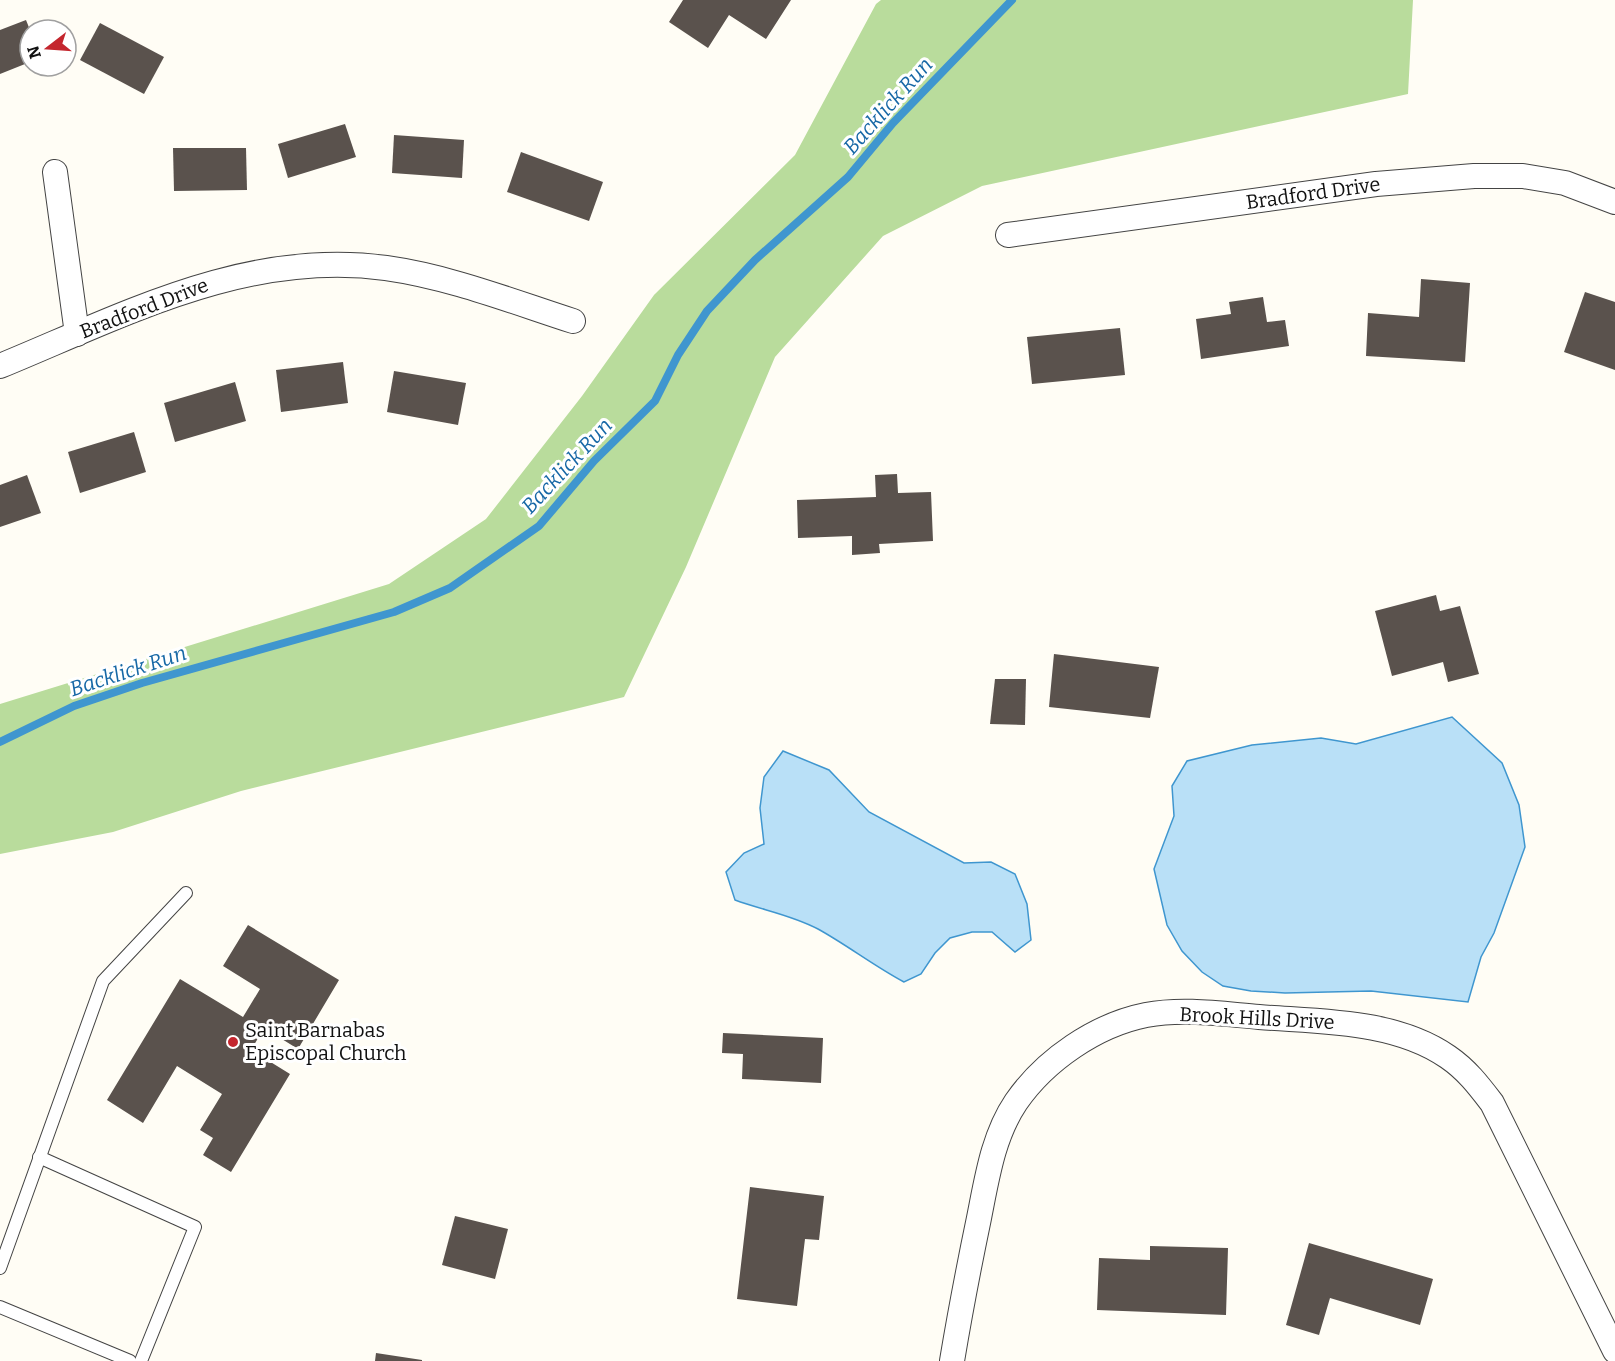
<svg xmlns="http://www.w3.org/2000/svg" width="1615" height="1361" font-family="Bitter,serif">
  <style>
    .forest { fill: #b9dc9c }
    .water { fill: #b9e0f7; stroke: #3f96cf; stroke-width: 1.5 }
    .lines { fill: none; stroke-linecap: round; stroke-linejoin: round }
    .stream { stroke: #3f96cf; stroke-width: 8 }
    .building { fill: #5a524d }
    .service-casing { stroke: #444; stroke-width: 14 }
    .minor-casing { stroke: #444; stroke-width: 26 }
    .service { stroke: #fff; stroke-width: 12 }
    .minor { stroke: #fff; stroke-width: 24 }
    .poi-dot { fill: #c4262e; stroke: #fff; stroke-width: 2 }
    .labels { text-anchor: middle; stroke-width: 6; stroke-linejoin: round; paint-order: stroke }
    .street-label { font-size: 20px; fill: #111; stroke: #fff }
    .poi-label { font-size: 20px; fill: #111; stroke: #fff; text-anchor: start }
    .water-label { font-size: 21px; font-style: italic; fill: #1768a6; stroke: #fff }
  </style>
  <rect width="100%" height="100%" fill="#fffdf5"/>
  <path class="forest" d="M881 0H1413L1408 94 982 186 883 236 775 357 686 567 624 697 241 791 113 832 0 854V704L389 584 486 519 582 396 654 295 795 155 876 4Z"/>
  <g class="water">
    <path d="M1452 717 1502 763 1519 805 1525 847 1494 933 1481 957 1468 1002 1371 991 1285 993 1251 991 1223 986 1202 972 1182 951 1167 925 1154 869 1174 816 1172 786 1187 761 1252 745 1321 738 1356 744Z"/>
    <path d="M783 751 829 770 869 812 964 863 991 862 1015 874 1027 904 1031 940 1015 952 992 932H972L950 938 935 953 921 974 904 982C874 966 847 945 818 929 792 915 762 910 735 900L726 872 744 853 764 844 760 808 764 777Z"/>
  </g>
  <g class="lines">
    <path class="stream" d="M0 742 74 706 142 683 394 612 450 588 539 526 594 461 655 401 678 355 707 311 755 260 848 177 893 123 1012 0"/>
  </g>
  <g class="building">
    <path d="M683 0H791L766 39 729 15 708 48 669 22Z"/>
    <path d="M26 20 30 30V62L0 74V30Z"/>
    <path d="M100 23 164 57 144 94 80 60Z"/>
    <path d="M345 124 356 157 288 178 278 144Z"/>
    <path d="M394 135 464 140 462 178 392 173Z"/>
    <path d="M173 148H246L247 190 174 191Z"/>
    <path d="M521 152 603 182 589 221 507 192Z"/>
    <path d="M1421 279 1470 283 1465 362 1366 356 1368 313 1419 317Z"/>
    <path d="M1585 292 1615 302V370L1564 352Z"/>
    <path d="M1263 297 1267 322 1285 320 1289 346 1201 359 1196 319 1231 314 1229 302Z"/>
    <path d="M1120 328 1125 375 1032 384 1027 337Z"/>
    <path d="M343 362 348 403 281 412 276 370Z"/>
    <path d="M394 371 466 383 458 425 387 412Z"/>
    <path d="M235 382 246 421 175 442 164 403Z"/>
    <path d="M134 432 146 472 80 493 68 452Z"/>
    <path d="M897 474 898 493 931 492 933 541 879 544 880 553 852 555V536L798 538 797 500 876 497 875 475Z"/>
    <path d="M27 475 41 513 0 527V485Z"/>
    <path d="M1436 595 1440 611 1460 606 1479 674 1448 682 1443 662 1392 676 1375 611Z"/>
    <path d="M1054 654 1159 667 1150 718 1049 707Z"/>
    <path d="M995 679H1026L1025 725 990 724Z"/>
    <path d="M248 925 339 980 298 1049 264 1028 251 1050 290 1074 231 1172 203 1155 213 1138 200 1130 222 1094 177 1066 143 1123 107 1100 180 979 243 1017 260 989 223 966Z"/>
    <path d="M723 1033 823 1038 821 1083 742 1079 743 1054 722 1053Z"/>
    <path d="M750 1187 824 1196 819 1240 805 1239 797 1306 737 1299Z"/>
    <path d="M455 1216 508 1229 495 1279 442 1265Z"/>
    <path d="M1309 1243 1433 1279 1420 1325 1330 1298 1319 1335 1286 1325Z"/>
    <path d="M1150 1246 1228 1248 1226 1315 1097 1310 1099 1258 1150 1260Z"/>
    <path d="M376 1353 422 1360V1361H375Z"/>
  </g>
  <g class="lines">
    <g class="service-casing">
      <g id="service">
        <path d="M39 1157 195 1227 141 1361"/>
        <path d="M0 1268 103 981 186 893"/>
        <path d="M0 1307 130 1361"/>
      </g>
    </g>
    <g class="minor-casing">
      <g id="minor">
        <path d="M55 172 77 334"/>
        <path d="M1008 235 1376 184 1474 176H1523L1565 183 1615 202"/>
        <path d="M0 366C124 315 247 249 386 268 450 277 511 301 573 321"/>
        <path d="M952 1361C960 1313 969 1266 979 1218 987 1178 993 1136 1016 1102 1045 1060 1096 1025 1146 1015 1183 1008 1222 1014 1259 1017 1321 1022 1395 1020 1448 1057 1467 1070 1479 1086 1492 1103L1615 1351"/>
      </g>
    </g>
    <use href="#service" class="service"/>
    <use href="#minor" class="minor"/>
  </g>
  <circle class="poi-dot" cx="233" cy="1042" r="6"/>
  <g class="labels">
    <g class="street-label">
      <text transform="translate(1313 193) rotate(-8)" y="7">Bradford Drive</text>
      <text transform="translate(144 308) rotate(-21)" y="7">Bradford Drive</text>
      <text transform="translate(1257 1018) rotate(3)" y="7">Brook Hills Drive</text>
    </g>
    <g class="poi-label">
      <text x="245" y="1037">Saint Barnabas<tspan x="245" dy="23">Episcopal Church</tspan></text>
    </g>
    <g class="water-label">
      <text transform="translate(888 106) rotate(-48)" y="7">Backlick Run</text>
      <text transform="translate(567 466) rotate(-47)" y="7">Backlick Run</text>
      <text transform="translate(128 671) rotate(-18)" y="7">Backlick Run</text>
    </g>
  </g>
  <g transform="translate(48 48) rotate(253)"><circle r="28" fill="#ffffff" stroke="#a0a0a0" stroke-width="1.5"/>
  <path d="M0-4.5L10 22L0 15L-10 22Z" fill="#c4262e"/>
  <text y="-9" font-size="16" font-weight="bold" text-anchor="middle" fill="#111111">N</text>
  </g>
</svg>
